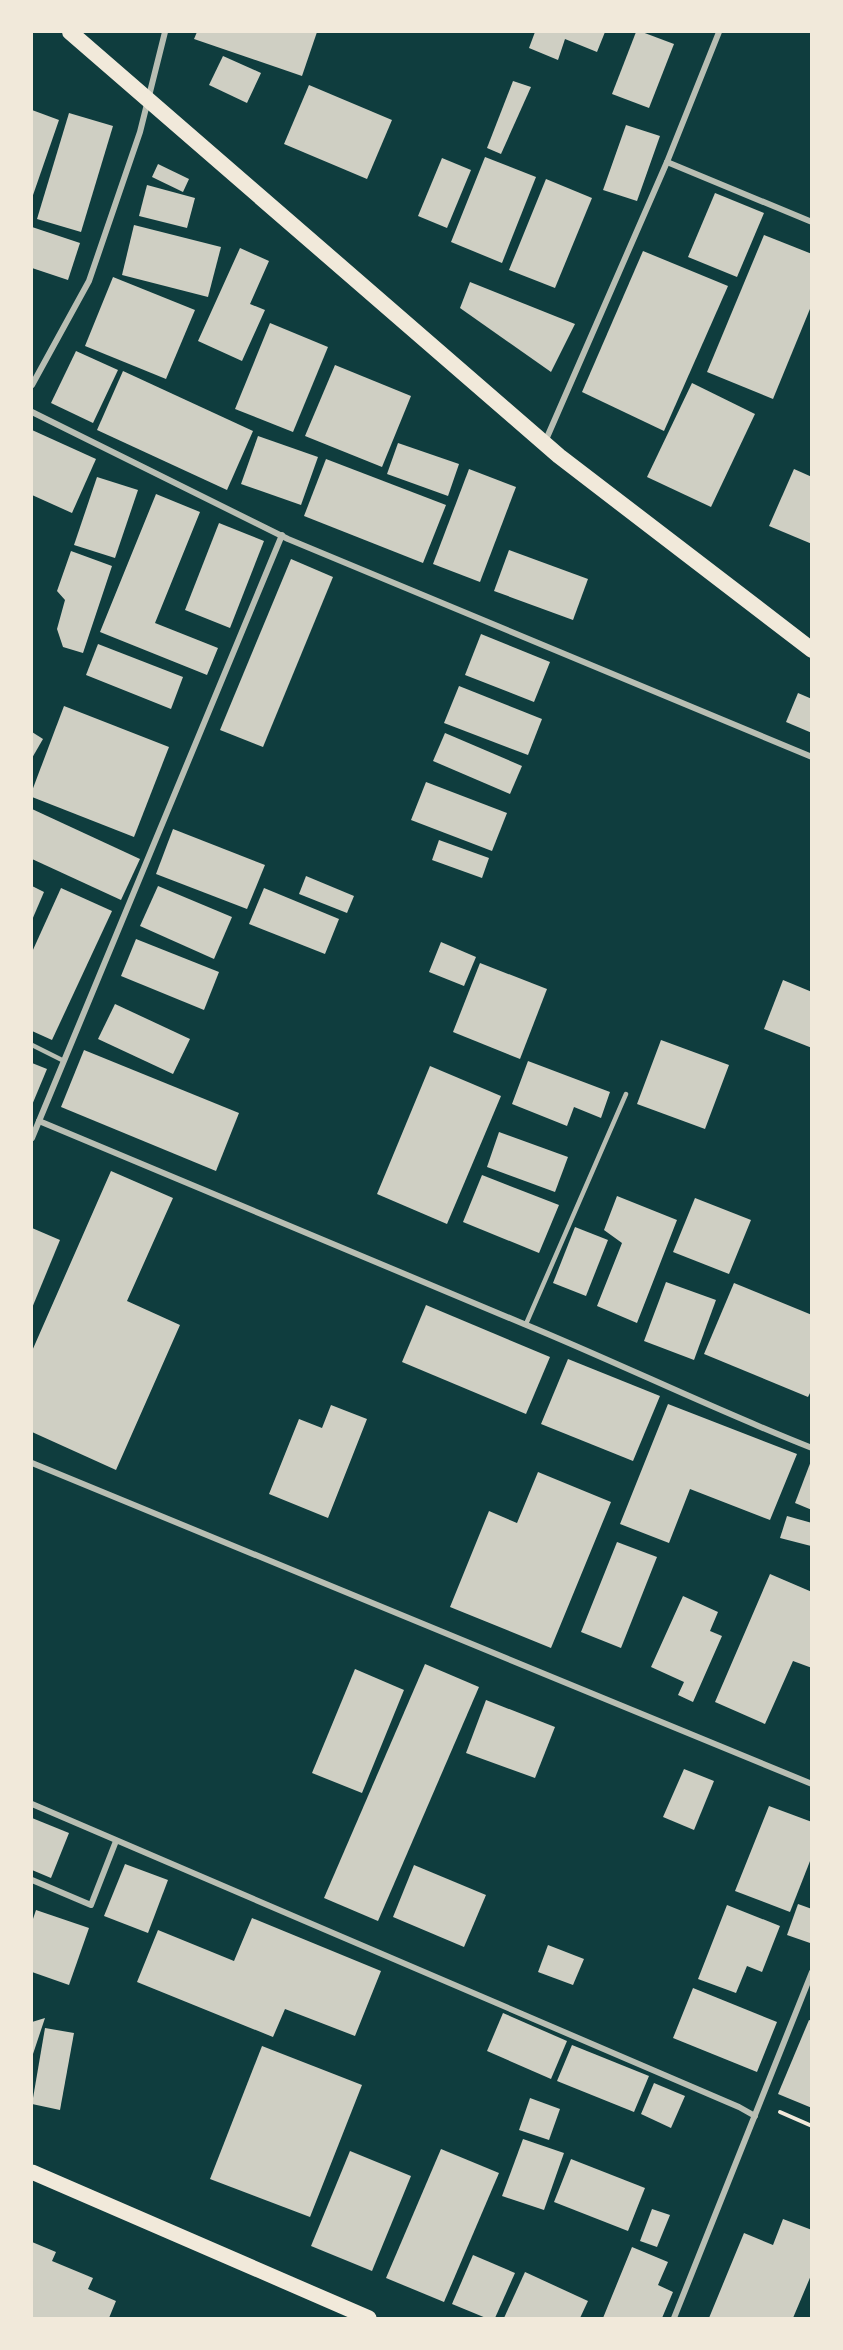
<svg xmlns="http://www.w3.org/2000/svg" width="843" height="2350" font-family="'Times New Roman',serif">
  <style>
    .building { fill: #cfcfc3 }
    .lines { fill: none; stroke-linecap: round; stroke-linejoin: round }
    .path { stroke: #f1e9da; stroke-width: 4 }
    .service { stroke: #b8beb3; stroke-width: 4.5 }
    .minor { stroke: #b8beb3; stroke-width: 6 }
    .primary { stroke: #f1e9da; stroke-width: 15 }
    .trunk { stroke: #f1e9da; stroke-width: 16 }
  </style>
  <rect width="100%" height="100%" fill="#0f3d3e"/>
  <g class="building">
    <path d="M197 32H317L302 76 194 39Z"/>
    <path d="M535 32H605L597 52 565 39 558 60 529 48Z"/>
    <path d="M636 32H642L674 44 649 108 612 94Z"/>
    <path d="M223 56 261 73 247 103 209 85Z"/>
    <path d="M513 81 531 87 501 154 487 148Z"/>
    <path d="M309 85 392 120 367 179 284 144Z"/>
    <path d="M32 110 59 120 32 198Z"/>
    <path d="M69 113 113 126 81 232 37 219Z"/>
    <path d="M626 125 660 136 637 201 603 190Z"/>
    <path d="M485 157 536 177 502 263 451 242Z"/>
    <path d="M442 158 471 170 447 228 418 216Z"/>
    <path d="M158 164 189 179 183 192 152 177Z"/>
    <path d="M546 179 592 198 555 288 509 270Z"/>
    <path d="M147 185 195 198 187 228 139 216Z"/>
    <path d="M715 193 764 213 737 277 688 257Z"/>
    <path d="M134 225 221 247 208 297 122 275Z"/>
    <path d="M32 227 80 243 68 280 32 268Z"/>
    <path d="M764 235 812 254V304L773 399 707 372Z"/>
    <path d="M240 248 269 261 250 304 265 310 242 361 198 341Z"/>
    <path d="M643 251 728 286 664 431 582 392Z"/>
    <path d="M113 277 195 310 166 379 85 346Z"/>
    <path d="M470 282 575 324 551 372 460 308Z"/>
    <path d="M270 323 328 347 293 432 235 409Z"/>
    <path d="M76 351 118 370 93 423 51 403Z"/>
    <path d="M335 365 411 396 382 467 305 436Z"/>
    <path d="M123 371 253 431 227 490 97 430Z"/>
    <path d="M692 383 755 414 711 507 647 477Z"/>
    <path d="M32 430 96 459 72 513 32 495Z"/>
    <path d="M258 436 318 457 301 505 241 484Z"/>
    <path d="M398 443 459 464 448 496 387 474Z"/>
    <path d="M326 459 446 505 423 563 304 516Z"/>
    <path d="M469 469 516 487 480 582 433 564Z"/>
    <path d="M794 469 812 477V544L769 526Z"/>
    <path d="M97 477 138 490 115 558 74 545Z"/>
    <path d="M156 494 200 512 155 623 218 648 207 675 100 632Z"/>
    <path d="M219 523 264 541 230 628 185 610Z"/>
    <path d="M509 550 588 579 573 620 494 591Z"/>
    <path d="M71 551 112 566 83 653 63 647 57 629 65 600 57 591Z"/>
    <path d="M291 559 333 577 263 747 220 730Z"/>
    <path d="M481 634 550 662 534 702 465 675Z"/>
    <path d="M98 644 183 677 171 709 86 675Z"/>
    <path d="M459 686 542 719 528 755 444 723Z"/>
    <path d="M798 693 812 699V733L786 722Z"/>
    <path d="M64 706 169 747 134 837 32 797V791Z"/>
    <path d="M32 732 43 739 32 758Z"/>
    <path d="M445 733 522 766 510 794 433 761Z"/>
    <path d="M426 782 507 813 492 851 411 820Z"/>
    <path d="M32 809 140 859 121 900 32 859Z"/>
    <path d="M173 829 265 865 247 909 156 874Z"/>
    <path d="M439 840 489 858 482 878 432 860Z"/>
    <path d="M306 876 354 896 347 913 299 894Z"/>
    <path d="M32 886 44 892 32 920Z"/>
    <path d="M158 886 232 917 214 959 140 926Z"/>
    <path d="M61 888 112 911 52 1040 32 1031V952Z"/>
    <path d="M264 888 339 919 325 954 249 924Z"/>
    <path d="M136 939 219 972 204 1010 121 976Z"/>
    <path d="M441 942 476 957 464 986 429 972Z"/>
    <path d="M480 963 547 989 520 1059 453 1032Z"/>
    <path d="M783 980 812 992V1048L764 1029Z"/>
    <path d="M115 1004 190 1039 173 1074 98 1039Z"/>
    <path d="M661 1040 729 1065 705 1129 637 1104Z"/>
    <path d="M84 1050 239 1113 216 1171 61 1107Z"/>
    <path d="M528 1061 610 1092 601 1118 574 1107 567 1126 512 1104Z"/>
    <path d="M32 1063 47 1069 32 1105Z"/>
    <path d="M430 1066 501 1096 447 1224 377 1194Z"/>
    <path d="M499 1132 568 1157 555 1192 487 1167Z"/>
    <path d="M111 1171 173 1198 127 1301 180 1325 116 1470 32 1432V1351Z"/>
    <path d="M482 1175 559 1205 539 1253 463 1222Z"/>
    <path d="M617 1196 677 1220 637 1323 597 1306 622 1243 604 1230Z"/>
    <path d="M695 1198 751 1220 729 1274 673 1252Z"/>
    <path d="M575 1227 608 1240 586 1296 553 1283Z"/>
    <path d="M32 1228 60 1240 32 1308Z"/>
    <path d="M666 1282 716 1300 694 1360 644 1341Z"/>
    <path d="M734 1283 812 1315V1389L808 1397 704 1354Z"/>
    <path d="M426 1305 550 1357 526 1414 402 1362Z"/>
    <path d="M568 1359 660 1396 633 1461 541 1424Z"/>
    <path d="M668 1404 797 1454 770 1520 690 1489 669 1543 620 1524Z"/>
    <path d="M331 1405 367 1419 328 1518 269 1494 299 1419 322 1428Z"/>
    <path d="M811 1461 812 1462V1510L795 1503Z"/>
    <path d="M538 1472 611 1502 551 1648 450 1607 489 1511 517 1523Z"/>
    <path d="M787 1516 812 1523 811 1546 780 1538Z"/>
    <path d="M617 1542 657 1557 621 1648 581 1632Z"/>
    <path d="M770 1574 812 1592V1668L793 1661 765 1724 715 1702Z"/>
    <path d="M683 1596 718 1612 710 1631 722 1636 693 1702 678 1695 684 1682 651 1667Z"/>
    <path d="M425 1664 479 1687 378 1921 324 1898Z"/>
    <path d="M355 1669 404 1690 362 1793 312 1773Z"/>
    <path d="M486 1700 555 1727 535 1778 466 1753Z"/>
    <path d="M684 1769 714 1781 694 1830 663 1817Z"/>
    <path d="M769 1806 812 1822V1856L790 1912 735 1891Z"/>
    <path d="M32 1818 69 1833 51 1878 32 1870Z"/>
    <path d="M125 1864 168 1880 148 1933 104 1916Z"/>
    <path d="M414 1865 486 1895 464 1947 393 1917Z"/>
    <path d="M798 1904 812 1909 810 1943 787 1935Z"/>
    <path d="M727 1905 780 1926 762 1972 747 1966 736 1993 698 1979Z"/>
    <path d="M36 1910 89 1928 69 1985 32 1972V1922Z"/>
    <path d="M252 1918 381 1971 355 2036 285 2009 273 2037 137 1982 158 1930 234 1961Z"/>
    <path d="M548 1945 584 1959 573 1985 538 1972Z"/>
    <path d="M693 1988 777 2022 757 2072 673 2038Z"/>
    <path d="M503 2013 567 2041 551 2079 487 2051Z"/>
    <path d="M45 2018 32 2057V2022Z"/>
    <path d="M809 2020 812 2021V2108L778 2094Z"/>
    <path d="M45 2028 74 2033 60 2110 32 2104Z"/>
    <path d="M572 2045 649 2076 634 2112 557 2081Z"/>
    <path d="M262 2046 362 2085 310 2217 210 2179Z"/>
    <path d="M654 2083 685 2096 671 2128 641 2114Z"/>
    <path d="M530 2098 560 2109 549 2140 519 2130Z"/>
    <path d="M523 2139 564 2153 544 2210 502 2196Z"/>
    <path d="M441 2149 499 2173 444 2302 386 2278Z"/>
    <path d="M350 2151 411 2176 372 2271 311 2246Z"/>
    <path d="M571 2159 645 2188 628 2231 554 2202Z"/>
    <path d="M652 2209 670 2215 657 2247 640 2241Z"/>
    <path d="M783 2219 812 2230V2273L793 2318H709L744 2233 773 2245Z"/>
    <path d="M32 2242 56 2252 52 2261 93 2278 88 2289 116 2301 109 2318H32Z"/>
    <path d="M632 2247 668 2262 658 2285 673 2292 662 2318H603Z"/>
    <path d="M473 2255 515 2273 495 2318H486L452 2304Z"/>
    <path d="M525 2272 588 2301 580 2318H504Z"/>
  </g>
  <g class="lines">
    <path class="path" d="M780 2112 812 2126"/>
    <g class="service">
      <path d="M32 1045 64 1061"/>
      <path d="M526 1324 626 1094"/>
    </g>
    <g class="minor">
      <path d="M667 162 812 222"/>
      <path d="M32 385 89 281 140 132 165 32"/>
      <path d="M32 412 288 539 812 757"/>
      <path d="M545 442 667 162 719 32"/>
      <path d="M39 1121C200 1189 363 1256 524 1324 621 1364 715 1410 812 1448"/>
      <path d="M32 1138 282 535"/>
      <path d="M32 1463 812 1784"/>
      <path d="M32 1804 739 2107 755 2116"/>
      <path d="M32 1880 91 1905 116 1841"/>
      <path d="M674 2318 812 1972"/>
    </g>
    <path class="primary" d="M32 2172 369 2318"/>
    <path class="trunk" d="M70 32 559 456 812 650"/>
  </g>
  <rect width="843" height="2350" fill="none" stroke="#f1e9da" stroke-width="66"/>
</svg>
